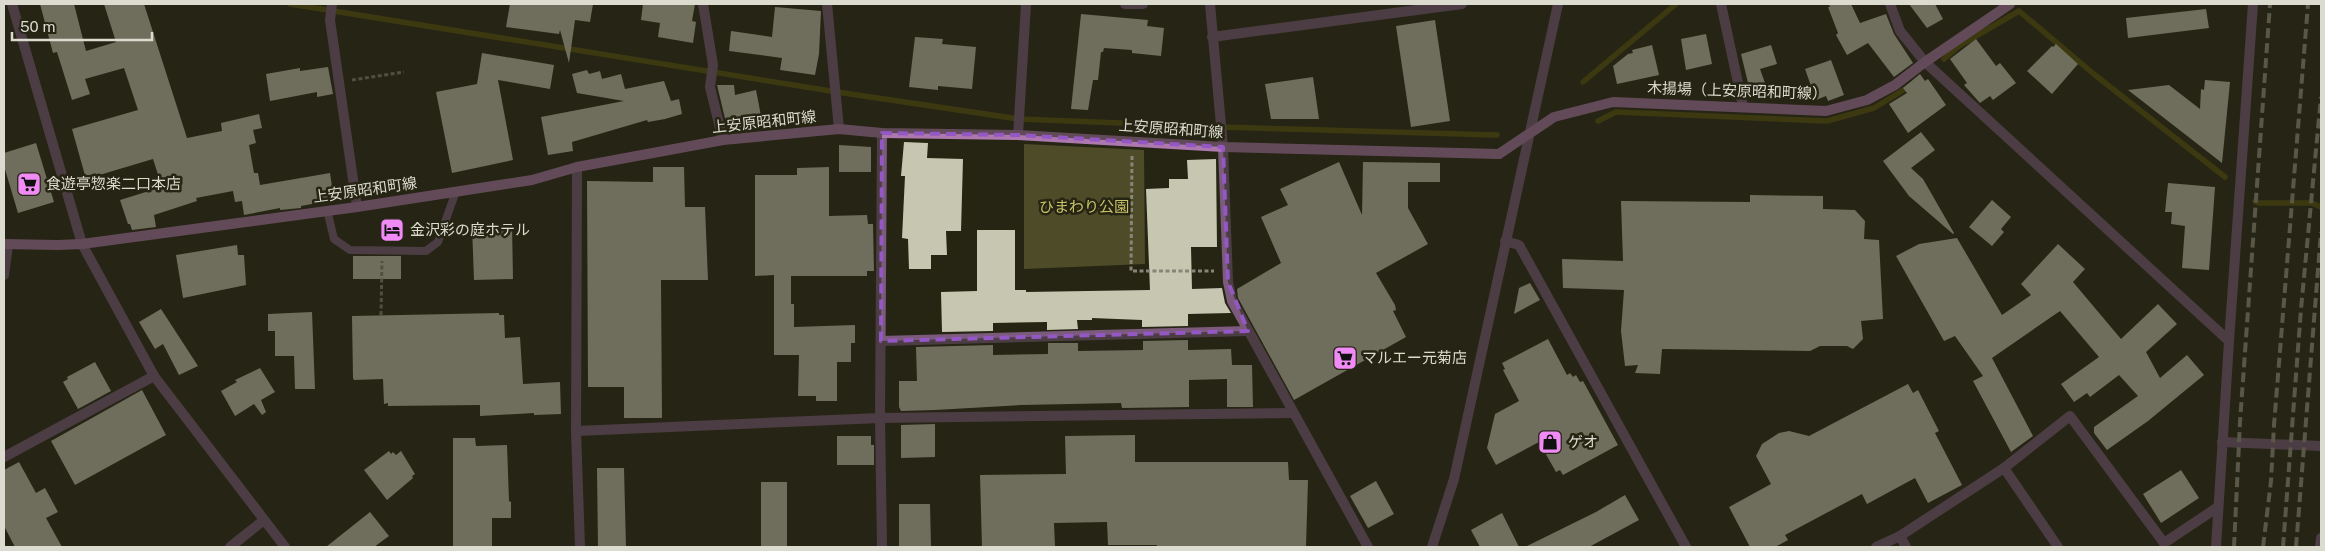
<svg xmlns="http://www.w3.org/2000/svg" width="2325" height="551" font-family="'Public Sans','Noto Sans JP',sans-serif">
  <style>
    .green { fill: #4e4c28 }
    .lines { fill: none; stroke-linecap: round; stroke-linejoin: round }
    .stream { stroke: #57530e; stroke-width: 5.5 }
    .building { fill: #c7c6b1 }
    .path { stroke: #868577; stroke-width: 3; stroke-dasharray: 4 2.5; stroke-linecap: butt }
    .service { stroke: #7b5a7c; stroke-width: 8 }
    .minor { stroke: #7b5a7c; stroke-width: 10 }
    .tertiary { stroke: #7b5a7c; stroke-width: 10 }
    .secondary { stroke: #ad78ae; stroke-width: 10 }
    .rail { stroke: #949487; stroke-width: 4; stroke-dasharray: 10 5; stroke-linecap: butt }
    .marked { fill: none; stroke: #9358c3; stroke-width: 4; stroke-dasharray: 10 6; stroke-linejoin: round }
    .labels { text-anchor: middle; stroke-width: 5; stroke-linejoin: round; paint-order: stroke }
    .street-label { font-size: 15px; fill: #dbdbd0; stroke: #262514 }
    .poi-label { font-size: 15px; fill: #dbdbd0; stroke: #262514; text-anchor: start }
    .park-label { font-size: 15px; fill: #c8c366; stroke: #262514 }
  </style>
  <rect width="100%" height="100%" fill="#262514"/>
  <path class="green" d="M1024 144 1144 150 1145 264 1024 269Z"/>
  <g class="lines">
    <g class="stream">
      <path d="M290 4 837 92 1019 119 1221 127 1497 135"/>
      <path d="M1944 59 1959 46 2019 11 2095 75 2225 177"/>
      <path d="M1583 82 1676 4"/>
      <path d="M1598 121 1616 112 1827 121 1874 108 1910 86"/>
      <path d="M2255 201 2258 203H2312L2321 207"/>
    </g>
  </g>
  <g class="building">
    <path d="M40 4H74L86 51 116 42 104 4H144L187 138 222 131 221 123 259 114 262 128 253 130 256 143 249 145 254 173H258L260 185 330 173 334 200 301 206V208L280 210V208L244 215 242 201 235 202 233 191 196 198 197 201 154 215 156 227 132 230 130 224H128L120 200 162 187 153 159 86 179 72 129 138 110 124 68 85 79 90 94 72 100 57 52 53 53Z"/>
    <path d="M510 4H593L590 22 575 20 569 63 560 30 559 34 506 27Z"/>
    <path d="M643 4H695L692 21 696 22 693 43 658 37 660 23 641 20Z"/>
    <path d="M1829 4H1851L1860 23 1886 14 1894 34 1913 63 1894 77 1868 43 1847 55 1836 35 1838 33 1828 7H1830Z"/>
    <path d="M1909 4H1935L1943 19 1927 28Z"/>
    <path d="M775 7 821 11 819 54 815 75 780 70 782 58 729 51 731 31 772 37Z"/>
    <path d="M2206 9 2209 28 2128 38 2126 18Z"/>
    <path d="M1081 14 1148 20 1147 26 1164 28 1161 56 1132 53V50L1104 48 1103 52H1101L1098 80H1093L1088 110 1071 109Z"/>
    <path d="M1435 20 1450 121 1411 127 1396 26Z"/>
    <path d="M1706 34 1712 64 1686 70 1681 39Z"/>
    <path d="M915 37 943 39 942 44 976 47 972 89 938 86V90L909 87Z"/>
    <path d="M1976 39 1996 66 2000 63 2016 83 1993 100 1990 96 1980 103 1964 85 1967 83 1950 59Z"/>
    <path d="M2056 44 2078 64 2052 94 2027 71 2052 46 2053 47Z"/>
    <path d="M1652 45 1659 75 1617 84 1613 66 1628 54 1633 53 1632 50Z"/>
    <path d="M1771 45 1777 64 1760 69 1765 83 1749 87 1741 54Z"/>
    <path d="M482 53 554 65 550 89 498 80 513 160 452 173 436 92 477 84Z"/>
    <path d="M1831 60 1844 95 1828 101 1826 96 1816 100 1805 69Z"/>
    <path d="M328 67 333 94 317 97V92L270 101 266 74 300 68V71Z"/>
    <path d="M587 70 589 74 600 71 602 79 621 74 625 89 664 81 671 101 679 99 682 114 665 119 648 122 647 120 572 142 573 151 548 155 541 117 624 101 577 93 572 74Z"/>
    <path d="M1920 74 1925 81 1928 79 1946 105 1908 133 1889 104 1907 93 1903 88Z"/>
    <path d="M1313 77 1319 119H1271L1265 84Z"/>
    <path d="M2205 80 2230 82 2222 163 2128 90 2169 85 2200 109 2201 89 2204 90Z"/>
    <path d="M717 85H734L735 95 756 90 762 121 750 124 751 127 728 131Z"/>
    <path d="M1921 132 1935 150 1911 168 1923 179 1954 233 1953 234 1909 196 1883 161Z"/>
    <path d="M904 142 928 143 927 158 963 159 961 231H946L947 255H931V269H909L908 239 902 238 905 176H901Z"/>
    <path d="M36 143 54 202 18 213 4 166V153Z"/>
    <path d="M839 145 871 147V172H839Z"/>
    <path d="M1216 159 1217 247H1191L1192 289 1222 288 1225 303 1231 313 1188 314V326L1142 327V320L1092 318V320H1077L1078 329 1047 330V322L993 323V331L942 332 941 292 977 291V230H1015V290H1026V292L1150 290 1146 189 1169 188V179H1188L1187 160Z"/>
    <path d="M1339 162 1362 215 1363 162 1440 163V182H1408V208L1428 244 1376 273 1395 305 1396 310 1393 311 1406 337 1294 400 1238 298 1237 289 1281 263 1261 217 1288 205 1280 189Z"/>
    <path d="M653 167H684L685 207H705L708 280H661L662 418H624V387H588L587 181 653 182Z"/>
    <path d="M829 167V216L867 215 868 224H873L874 271H867V276H791V304H794V327L855 325V343H851V362H837V401H816V396H798L799 355H774V275L755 276V175H797V168Z"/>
    <path d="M2168 183 2215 187 2209 270 2182 268 2185 226 2171 224 2172 212H2165Z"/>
    <path d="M1750 195 1823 196V209L1855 210 1865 221 1864 239 1879 240 1883 319 1861 321 1863 339 1853 349 1847 346H1820L1810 351 1662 349 1660 374 1635 373 1638 365 1625 366 1621 331 1624 290 1563 288 1562 259 1623 261 1621 201 1750 202Z"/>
    <path d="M1992 200 2011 217 2001 229 2004 232 1992 246 1969 227Z"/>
    <path d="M512 224 513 279 474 280 472 226Z"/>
    <path d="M1957 238 2002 315 2031 295 2021 284 2058 244 2085 269 2073 282 2121 339 2158 304 2177 324 2146 352 2160 378 2187 355 2204 375 2148 421 2107 450 2094 433V427L2138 396 2119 375 2090 397 2087 393 2074 402 2061 384 2099 357 2060 311 1992 358 2033 436 2011 452 1973 381 1983 376 1955 336 1944 341 1896 256 1919 244Z"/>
    <path d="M237 245 238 255H244L246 285 183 298 176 255Z"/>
    <rect x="353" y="256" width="48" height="23"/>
    <path d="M1530 283 1540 300 1514 314 1519 288Z"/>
    <path d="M161 309 198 366 179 375 163 344 155 349 139 322Z"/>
    <path d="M312 312 315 389H295L294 356H275V331H268V314Z"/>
    <path d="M499 313V315H504L505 338 520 337 523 384 560 382 561 414 534 415V413L480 416V405L388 406V403L384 404 383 379 354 380 353 378 352 316Z"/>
    <path d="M1548 339 1567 375 1570 373 1573 377 1576 375 1580 382 1583 381 1618 445 1563 475 1560 470 1556 472 1539 442 1496 465 1487 448 1495 414 1519 401 1503 370 1505 369 1502 363Z"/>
    <path d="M1188 340V350L1231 349 1232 365H1252L1253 407H1227V379L1189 380V407L1122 408 1121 403 1021 405 935 410 901 411 899 407V381H917L916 347 993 345V355L1048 354V343H1078V351L1143 350V341Z"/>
    <path d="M95 362 111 391 78 409 63 382 68 379 67 377Z"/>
    <path d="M260 368 275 392 261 400 266 412 262 415 254 404 235 416 221 391 237 382 235 380Z"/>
    <path d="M1908 384 1913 393 1918 390 1939 431 1935 433 1962 485 1928 503 1915 478 1867 504 1862 494 1785 535 1788 540 1775 547H1750L1729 507 1771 484 1756 456 1762 444 1779 433 1789 431 1809 436Z"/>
    <path d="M142 390 166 435 75 485 51 441Z"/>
    <path d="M935 424V457L901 458V425Z"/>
    <path d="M1135 435V462H1288L1289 480H1308L1306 547H1156L1157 545H1108L1107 522 1054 523 1055 547H982L980 475 1066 474 1065 436Z"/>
    <path d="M837 436H871V445H874V465H837Z"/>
    <path d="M453 438H475L476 446 507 445 509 501 511 502V518H492V547H453Z"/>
    <path d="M389 451 391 454 393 452 396 455 401 451 415 474 412 476 413 478 387 500 364 470Z"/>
    <path d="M19 462 36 493 45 488 58 512 46 518 62 547H15L4 526V470Z"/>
    <path d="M597 468H624L626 547H598Z"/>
    <path d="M2181 470 2199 498 2161 523 2143 494Z"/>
    <path d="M1376 481 1394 514 1368 528 1350 496Z"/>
    <rect x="761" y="482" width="26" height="65"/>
    <path d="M1625 495 1639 520 1589 547H1525L1596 512Z"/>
    <path d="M899 504H930L931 547H899Z"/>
    <path d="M370 512 389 536 374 547H326Z"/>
    <path d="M1502 513 1519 547H1480L1471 530Z"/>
  </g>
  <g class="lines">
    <g class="path">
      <path d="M352 80 404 72"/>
      <path d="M1132 156 1131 271H1214"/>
      <path d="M381 315 382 261"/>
    </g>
    <path class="service" d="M327 210 334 239 350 250 426 251 438 242 456 191"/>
    <g class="minor">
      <path d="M332 4 330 20 357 207"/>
      <path d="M703 4 713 65 710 87 723 140"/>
      <path d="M827 4 839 129"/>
      <path d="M1125 4H1143"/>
      <path d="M1210 4 1223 147 1228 282 1232 301 1368 547"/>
      <path d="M1721 4 1743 106"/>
      <path d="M1890 4 1900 31 1925 62 2229 341"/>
      <path d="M1212 37 1462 4"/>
      <path d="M882 133 880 418 882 547"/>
      <path d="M1018 135 1026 4"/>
      <path d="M577 167 576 431 580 547"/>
      <path d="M1505 241 1519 245 1686 547"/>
      <path d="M82 244 154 376 285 547"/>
      <path d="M4 275 8 245"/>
      <path d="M881 341 1248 331"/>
      <path d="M576 431 880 418 1292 413"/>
      <path d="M2222 442 2321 446"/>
      <path d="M4 457 154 376"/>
      <path d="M2004 468 2070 416 2164 543 2218 507"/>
      <path d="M1900 536 1906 547"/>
      <path d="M230 547 264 520"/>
      <path d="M1876 547 1900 536 2004 468 2058 547"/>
      <path d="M2216 547 2229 341 2253 4"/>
      <path d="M2320 547 2321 538"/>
    </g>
    <g class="tertiary">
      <path d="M12 4 82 244"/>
      <path d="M1432 547 1454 479 1463 438 1558 4"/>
    </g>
    <path class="secondary" d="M4 244 58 245 82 244 357 207 532 180 577 167 723 140 839 129 882 133 1018 135 1223 147 1499 154 1554 117 1613 102 1826 111 1867 100 1895 85 1925 62 2010 4"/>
    <g class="rail">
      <path d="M2234 547 2240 422 2270 4"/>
      <path d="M2263 547 2271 481 2274 425 2308 4"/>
      <path d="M2283 547 2301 309 2321 97"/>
      <path d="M2296 547 2321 232"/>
    </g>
  </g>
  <path d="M0 0H2325V551H0ZM882 133 1018 135 1223 147 1228 282 1248 331 881 341Z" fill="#262514" fill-opacity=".55" fill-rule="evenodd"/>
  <path class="marked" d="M882 133 1018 135 1223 147 1228 282 1248 331 881 341Z"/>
  <defs>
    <g id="supermarket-square" transform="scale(1.25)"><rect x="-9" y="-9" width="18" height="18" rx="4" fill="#f08bf5" stroke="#262514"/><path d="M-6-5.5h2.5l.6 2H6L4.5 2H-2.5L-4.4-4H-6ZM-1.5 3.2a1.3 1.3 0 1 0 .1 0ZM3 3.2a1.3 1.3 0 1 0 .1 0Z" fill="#111"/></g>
    <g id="hotel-square" transform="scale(1.25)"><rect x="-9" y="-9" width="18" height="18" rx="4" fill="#f08bf5" stroke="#262514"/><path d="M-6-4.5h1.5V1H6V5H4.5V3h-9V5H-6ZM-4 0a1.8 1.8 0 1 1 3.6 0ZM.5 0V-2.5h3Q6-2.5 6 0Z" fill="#111"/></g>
    <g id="shop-square" transform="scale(1.25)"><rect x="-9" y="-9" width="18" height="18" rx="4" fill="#f08bf5" stroke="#262514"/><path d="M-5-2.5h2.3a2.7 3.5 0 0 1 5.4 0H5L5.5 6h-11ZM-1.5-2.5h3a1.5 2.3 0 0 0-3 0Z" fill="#111"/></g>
  </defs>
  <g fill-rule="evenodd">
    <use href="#supermarket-square" x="29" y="184"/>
    <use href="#hotel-square" x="392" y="230"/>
    <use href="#supermarket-square" x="1345" y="358"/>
    <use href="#shop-square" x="1550" y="442"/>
  </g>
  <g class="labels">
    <g class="street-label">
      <text transform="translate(1737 91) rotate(2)" y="5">木揚場（上安原昭和町線）</text>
      <text transform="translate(764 122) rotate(-6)" y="5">上安原昭和町線</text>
      <text transform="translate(1171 129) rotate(4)" y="5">上安原昭和町線</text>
      <text transform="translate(365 190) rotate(-8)" y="5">上安原昭和町線</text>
    </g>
    <g class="poi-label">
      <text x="46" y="189">食遊亭惣楽二口本店</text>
      <text x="410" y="235">金沢彩の庭ホテル</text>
      <text x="1362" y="363">マルエー元菊店</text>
      <text x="1568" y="447">ゲオ</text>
    </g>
    <g class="park-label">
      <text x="1084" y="212">ひまわり公園</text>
    </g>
  </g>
  <rect width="2325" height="551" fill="none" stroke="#dbdbd0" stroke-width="10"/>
  <path d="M12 32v8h140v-8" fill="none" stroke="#dbdbd0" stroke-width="2.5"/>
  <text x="20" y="32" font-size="15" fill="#dbdbd0" stroke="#262514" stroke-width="4" paint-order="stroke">50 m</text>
</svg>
